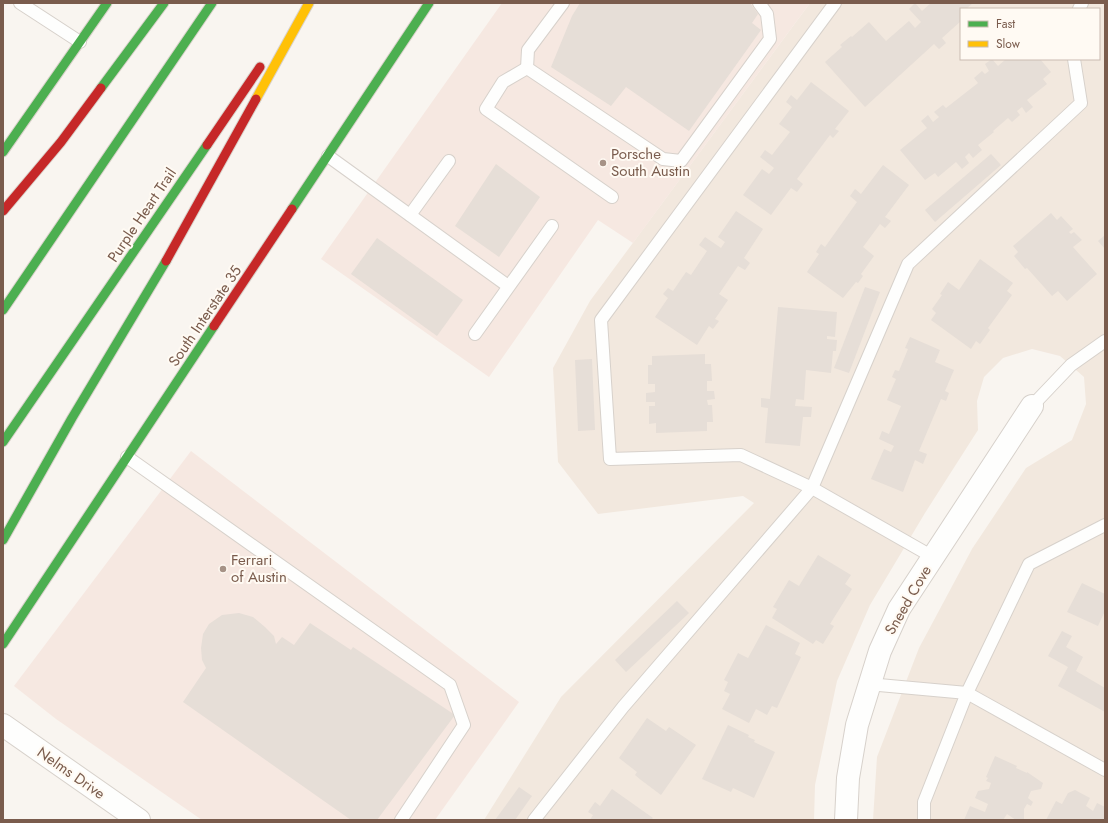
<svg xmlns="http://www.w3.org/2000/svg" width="1108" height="823" font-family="Jost,sans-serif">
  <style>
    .residential { fill: #f2e8de; fill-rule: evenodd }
    .commercial { fill: #f6e8e1 }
    .building { fill: #e6ded7 }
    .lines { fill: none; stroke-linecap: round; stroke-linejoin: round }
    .lane-casing { stroke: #d7d1cb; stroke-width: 14 }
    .street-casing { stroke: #d7d1cb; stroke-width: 24 }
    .fast-casing { stroke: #d9d2cb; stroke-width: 11 }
    .slow-casing { stroke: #d9d2cb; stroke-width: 11 }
    .jam-casing { stroke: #d9d2cb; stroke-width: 11 }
    .lane { stroke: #fefefd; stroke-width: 12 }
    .street { stroke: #fefefd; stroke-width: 22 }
    .fast { stroke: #4caf50; stroke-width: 9 }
    .slow { stroke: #ffc107; stroke-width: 9 }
    .jam { stroke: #c62828; stroke-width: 9 }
    .poi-dot { fill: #a69286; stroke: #fffaf3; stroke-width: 1.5 }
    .labels { text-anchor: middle; stroke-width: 4; stroke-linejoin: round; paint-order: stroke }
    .poi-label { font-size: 15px; fill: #7a5c4d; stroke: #fffaf3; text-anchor: start }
    .street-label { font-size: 15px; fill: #7a5c4d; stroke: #fffaf3 }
  </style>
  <rect width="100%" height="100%" fill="#f9f5f0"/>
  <path class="residential" d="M810 3H1105V820H873L877 757 919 648 972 549 1026 468 1072 440 1086 404 1084 377 1060 356 1032 349 1003 358 984 377 977 401 978 430 925 513 870 605 837 681 815 785 814 820H484L561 697 754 503 743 496 598 514 558 462 553 368 590 301ZM961 9H1099V59H961Z"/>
  <g class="commercial">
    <path d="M502 3H810L633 243 598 220 489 377 321 259Z"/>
    <path d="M191 451 519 702 435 820H202L56 719 14 686Z"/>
  </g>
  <g class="building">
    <path d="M580 3H750L758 14 752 23 761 30 689 131 626 87 611 106 551 67 572 16Z"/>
    <path d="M915 3 922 11 931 3H973L966 9H961V21L942 38 946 43 939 49 934 44 865 107 825 62 842 47 840 45 851 36 852 37 869 22 886 41 909 21 915 28 921 22 909 9Z"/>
    <path d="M992 59 998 66 1006 59H1040L1051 72 1043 79 1047 84 1027 100 1033 107 1026 113 1022 107 1017 111 1020 115 1012 122 1008 118 993 131 994 132 978 145 982 150 973 158 969 153 965 157 969 163 962 169 956 162 938 177 935 173 925 180 900 150 927 128 921 121 928 115 933 122 939 117 934 112 943 105 946 108 978 83 974 78 982 71 985 74 989 71 985 64Z"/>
    <path d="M811 82 849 111 835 129 839 131 833 138 830 135 797 179 803 184 797 192 791 188 771 215 743 195 762 169 769 174 774 168 760 157 765 150 772 155 790 132 779 124 792 107 786 102 791 95 797 100Z"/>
    <path d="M991 154 1001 165 935 222 925 210Z"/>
    <path d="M496 164 540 197 499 257 455 226Z"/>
    <path d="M883 165 909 185 885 217 891 221 885 228 880 224 863 247 874 256 861 274 863 276 858 283 856 282 843 298 807 272 819 254 816 252 821 244 825 247 857 202 850 196 855 189 861 194Z"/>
    <path d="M736 211 763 229 744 258 750 263 745 270 738 266 719 294 728 300 715 319 719 321 713 329 709 326 697 345 655 317 668 298 663 294 668 288 673 291 686 272 691 275 707 251 699 245 705 237 721 248 725 242 718 237Z"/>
    <path d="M1051 213 1057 220 1061 216 1073 229 1069 232 1071 234 1074 232 1082 240 1073 247 1097 274 1067 301 1058 291 1052 296 1027 268 1025 269 1014 256 1018 252 1013 246Z"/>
    <path d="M1105 235V249L1098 241Z"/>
    <path d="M377 238 463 300 437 336 351 274Z"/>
    <path d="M980 259 1013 283 1007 291 1012 295 988 328 990 330 980 344 976 341 971 349 931 320 936 313 932 309 942 295 940 294 948 282 959 290Z"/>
    <path d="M865 287 880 292 849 373 834 368Z"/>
    <path d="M778 307 837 312 835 337 827 336V339L837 340 836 351H833L831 373 806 370 804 400 796 399 795 406 812 407 811 417H803L800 446 765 443 768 408 761 407V398L770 399Z"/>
    <path d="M910 337 940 350 935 362 954 370 945 391 949 393 946 401 941 399 919 451 927 454 923 464 915 460 903 492 871 479 884 449 891 452 894 446 879 439 882 431 889 434 901 406 887 400 896 379 892 377 895 370 899 371 908 349 905 348Z"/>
    <path d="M705 354V364H711L712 381H707V391H714L715 399 707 400 708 405H712L713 422H707V431L656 433V423L649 424V406H655V402H646V393L655 392V384H648V365H652V356Z"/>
    <path d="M592 359 595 430 578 431 575 360Z"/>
    <path d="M818 555 851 575 845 584 852 589 830 624 834 626 823 644 816 640 813 644 772 618 777 609 773 607 789 580 799 586Z"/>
    <path d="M1082 583 1105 594V611L1098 626 1067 612Z"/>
    <path d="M677 601 689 613 626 672 615 660Z"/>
    <path d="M239 613 253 617 265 627 274 636 276 644 282 637 294 645 310 623 351 650 353 647 455 715 377 820H351L183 702 206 668 202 660 201 648 203 634 209 624 222 615Z"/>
    <path d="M766 625 800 643 795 654 801 657 777 708 772 706 767 715 756 709 749 723 722 709 730 694 724 691 728 682 724 680 738 653 748 658Z"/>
    <path d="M1062 631 1072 636 1066 647 1083 657 1076 671 1105 688V712L1058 686 1068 667 1048 656Z"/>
    <path d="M647 718 666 731 669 727 696 745 661 795 641 780 635 775 637 772 619 758Z"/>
    <path d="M728 725 749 735 748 737 755 740 754 742 775 752 754 798 733 788 731 792 702 779Z"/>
    <path d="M995 756 1017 766 1016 768 1027 773V772L1043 783 1041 789 1031 791 1028 798 1033 802 1031 806 1027 804 1024 809V820H1016L1007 814 1003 820H964L970 806 985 812 988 804 975 798 978 791 989 789 991 783 986 781 988 778 986 777Z"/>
    <path d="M519 787 532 796 515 820H495Z"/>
    <path d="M612 789 653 818 651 820H590L593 815 588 812 595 802 600 806Z"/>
    <path d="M1075 790 1090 798 1086 806 1093 811 1097 803 1105 807V820H1046L1056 801 1062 804 1068 793Z"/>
  </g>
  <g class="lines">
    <g class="lane-casing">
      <g id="lane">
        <path d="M20 3 80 42"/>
        <path d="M563 3 528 50 527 68 663 159 681 161 770 39 767 14 759 3"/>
        <path d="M835 3 601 320 610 459 741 455 812 488 933 557"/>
        <path d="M1079 9 1082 3"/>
        <path d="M527 68 503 82 486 109 612 197"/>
        <path d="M328 156 508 286"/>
        <path d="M410 215 449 161"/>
        <path d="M475 334 552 226"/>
        <path d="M1032 406 1071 365 1105 341"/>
        <path d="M127 457 450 685 464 725 401 820"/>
        <path d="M868 684 967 693 1105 770"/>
        <path d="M534 820 623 707 812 488 908 264 1081 103 1074 59"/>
        <path d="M924 820V802L967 693 1029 564 1105 525"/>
      </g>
    </g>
    <g class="street-casing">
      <g id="street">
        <path d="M3 725 139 820"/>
        <path d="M846 820 848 778 857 725 880 651 899 609 1032 406"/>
      </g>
    </g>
    <g class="fast-casing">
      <g id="fast">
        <path d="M101 88 164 3"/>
        <path d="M3 152 107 3"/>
        <path d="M292 209 429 3"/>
        <path d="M3 310 212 3"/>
        <path d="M3 442 207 145"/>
        <path d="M3 540 72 418 166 261"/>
        <path d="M3 644 214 326"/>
      </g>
    </g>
    <g class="slow-casing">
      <path id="slow" d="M256 99 309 3"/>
    </g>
    <g class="jam-casing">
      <g id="jam">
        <path d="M207 145 260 67"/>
        <path d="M3 211 61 142 101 88"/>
        <path d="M166 261 256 99"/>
        <path d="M214 326 292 209"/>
      </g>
    </g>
    <use href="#lane" class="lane"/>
    <use href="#street" class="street"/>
    <use href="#fast" class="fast"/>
    <use href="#slow" class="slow"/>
    <use href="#jam" class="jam"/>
  </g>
  <g class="poi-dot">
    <circle cx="603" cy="163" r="4"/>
    <circle cx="223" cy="569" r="4"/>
  </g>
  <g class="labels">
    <g class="poi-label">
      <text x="611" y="159">Porsche<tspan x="611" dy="17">South Austin</tspan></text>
      <text x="231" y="565">Ferrari<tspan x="231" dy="17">of Austin</tspan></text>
    </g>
    <g class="street-label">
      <text transform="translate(142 215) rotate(-56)" y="5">Purple Heart Trail</text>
      <text transform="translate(205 316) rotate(-56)" y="5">South Interstate 35</text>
      <text transform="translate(908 600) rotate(-60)" y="5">Sneed Cove</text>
      <text transform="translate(71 773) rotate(35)" y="5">Nelms Drive</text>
    </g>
  </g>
  <rect width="1108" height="823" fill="none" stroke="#7a5c4d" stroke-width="8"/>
  <rect x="960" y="8" width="140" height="52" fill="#fffaf3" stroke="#cabbb1"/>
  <rect x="968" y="21" width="20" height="6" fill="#4caf50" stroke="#cabbb1"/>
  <text x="996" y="28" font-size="12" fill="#7a5c4d">Fast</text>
  <rect x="968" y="41" width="20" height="6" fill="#ffc107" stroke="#cabbb1"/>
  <text x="996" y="48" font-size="12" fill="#7a5c4d">Slow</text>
</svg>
